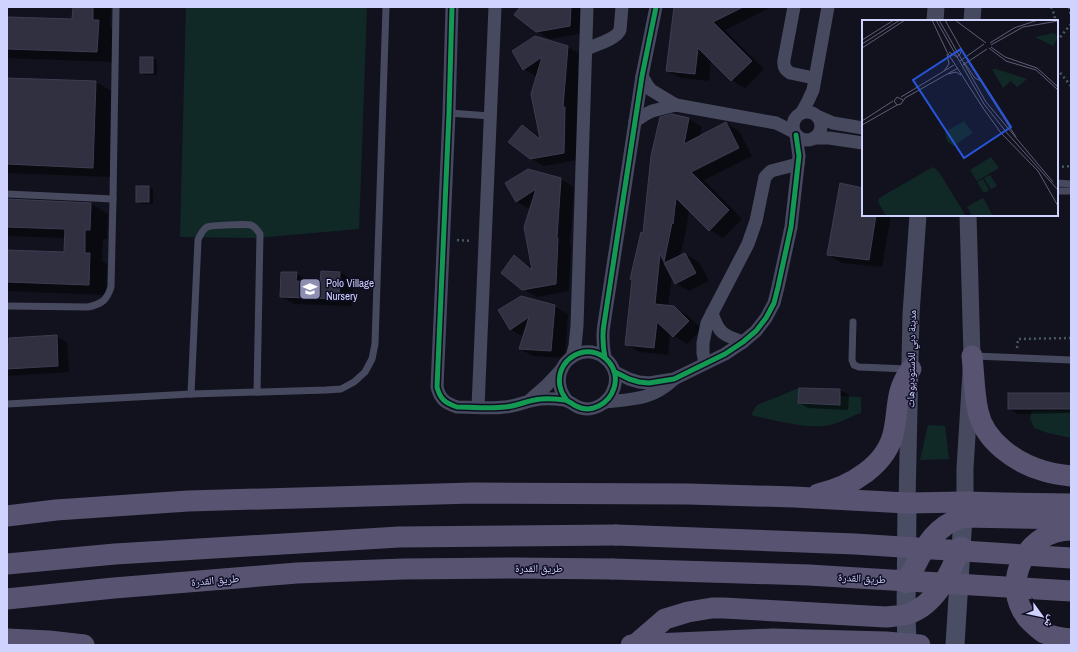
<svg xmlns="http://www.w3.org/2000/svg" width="1078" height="652" font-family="'Archivo Narrow','Noto Naskh Arabic',sans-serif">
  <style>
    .green { fill: #102927 }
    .shadow { fill: #0007 }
    .building { fill: #303041; stroke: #3c3d52 }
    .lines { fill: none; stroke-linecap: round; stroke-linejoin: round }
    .path { stroke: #465963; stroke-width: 2.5; stroke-dasharray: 2 3; stroke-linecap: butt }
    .service { stroke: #47495f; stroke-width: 7 }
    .minor { stroke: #47495f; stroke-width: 13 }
    .tertiary { stroke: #47495f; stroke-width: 17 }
    .secondary { stroke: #494e65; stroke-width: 19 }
    .primary { stroke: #595372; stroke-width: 21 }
    .primary-bridge { stroke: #595372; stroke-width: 21 }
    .cycleway-casing { stroke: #0e0d23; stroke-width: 8 }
    .cycleway { stroke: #139951; stroke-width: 5 }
    .labels { text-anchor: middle; stroke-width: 3; stroke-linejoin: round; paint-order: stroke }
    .poi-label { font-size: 11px; fill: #d0d2ff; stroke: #0e0d23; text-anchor: start }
    .street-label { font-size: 11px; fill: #d0d2ff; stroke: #0e0d23 }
    .inset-road { fill: none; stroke: #5e5f78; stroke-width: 1 }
    .view { fill: #2655da; fill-opacity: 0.15; stroke: #2655da; stroke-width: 2 }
    .inset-edge { fill: none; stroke: #d0d2ff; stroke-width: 2 }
  </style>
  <rect width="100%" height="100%" fill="#12121e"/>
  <g class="green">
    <path d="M186 7H367L359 229 256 238 180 237Z"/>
    <path d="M799 388 798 403 839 405 840 396 861 397V413C852 416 843 421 834 424 810 431 775 420 751 415L757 405Z"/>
    <path d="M1032 411H1071V438L1048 433 1034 428 1030 418Z"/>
    <path d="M928 425 945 426 949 459 920 460Z"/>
  </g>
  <g class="shadow">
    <path d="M74 7H111L110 28 116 31 114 62 7 58V18L73 20Z"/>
    <path d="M522 7H584L583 33 550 39 536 31Z"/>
    <path d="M675 7H771L725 30 764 69 745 88 732 80 711 59 709 81 681 78 667 71Z"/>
    <path d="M568 47 581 55 577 115 579 116 577 160 544 166 530 158 522 126 540 137 537 77 524 69 513 51Z"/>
    <path d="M153 58 157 60V75H145L141 72Z"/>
    <path d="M7 79 96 82 113 92 110 177 7 173Z"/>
    <path d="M689 119 702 127 700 136 726 123 739 131 752 156 704 180 742 219 723 238 710 230 689 209 686 231 680 256 685 254 699 262 709 281 689 291 675 283 672 275 668 307H673L687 315 702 329 687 344 674 336 670 333 668 355 640 352 626 344 644 234Z"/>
    <path d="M561 179 574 187 570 246 571 247 569 291 537 297 523 289 514 256 533 268 530 209 517 202 506 183Z"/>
    <path d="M149 187 153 189V204H141L137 201Z"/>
    <path d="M863 189V215H891L882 267 842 263 828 255Z"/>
    <path d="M7 199 9 200 91 204 108 214 107 239H103L102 261 107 264 106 295 7 291V251L65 253 66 238 7 236Z"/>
    <path d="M340 272 353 280 352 306 294 304 281 296 296 273 310 281V282L321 283Z"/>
    <path d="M554 306 568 314 565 358 533 356 520 349 524 337 510 329 500 311Z"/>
    <path d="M56 336 67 342 69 372 7 376V346Z"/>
    <path d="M840 390 849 395 848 410 808 408 799 403Z"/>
    <path d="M1071 394V413L1018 414 1009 409Z"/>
  </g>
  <g class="building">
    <path d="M73 7H93V20H99L97 52 7 49V17L72 19Z"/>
    <path d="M520 7H571L570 26 536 32 514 15Z"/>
    <path d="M674 7H743L713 22 752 61 731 81 698 48 695 74 666 71Z"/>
    <path d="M535 36 568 46 563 107H565L564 153 530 159 508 142 522 125 540 139 531 94 542 57 523 70 512 51Z"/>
    <rect x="140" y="57" width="13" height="16"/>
    <path d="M7 78 96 81 93 168 7 164Z"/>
    <path d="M672 114 689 118 684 144 726 122 739 148 691 172 729 210 709 231 676 198 673 224 672 223 664 262 660 254 655 304 674 306 689 321 673 337 657 322 654 348 625 345 632 280 630 279 641 232 643 233 651 156 660 117Z"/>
    <path d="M528 169 561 178 557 238H558L556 284 522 290 501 273 514 255 532 270 524 227 536 189 516 202 505 183Z"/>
    <path d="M840 183 863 188V215H876L869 260 827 255Z"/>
    <rect x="136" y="186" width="13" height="16"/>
    <path d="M7 199 91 203 90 230H85V253H90L89 285 7 282V250L64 252 65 229 7 227Z"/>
    <path d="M685 253 696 273 675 284 664 263Z"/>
    <path d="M321 271 340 272 339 299 280 297 281 272H297L296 281 320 282Z"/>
    <path d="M521 296 555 305 551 351 519 349 529 317 510 330 498 310Z"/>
    <path d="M57 335 58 366 7 369V345H9V338Z"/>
    <path d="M799 388 840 389V405L798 403Z"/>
    <rect x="1008" y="393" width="63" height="16"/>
  </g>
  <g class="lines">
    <g class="path">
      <path d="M1051 7 1055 16 1054 21"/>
      <path d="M1069 7 1071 17"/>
      <path d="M1057 41 1071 24"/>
      <path d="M1057 69 1071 86"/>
      <path d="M1057 167 1071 166"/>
      <path d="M457 240 472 241"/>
      <path d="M1017 348 1018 339 1071 338"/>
    </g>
    <g class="service">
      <path d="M449 113 490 116"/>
      <path d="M1057 183 1071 184"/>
      <path d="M1057 191H1071"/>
      <path d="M7 194 113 199"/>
      <path d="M7 306 88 307C102 304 107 300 111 287L113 199 116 7"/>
      <path d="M853 322 852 360 854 365 859 367 907 369"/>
      <path d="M974 356 1071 360"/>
      <path d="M191 394 198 240C200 235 202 230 207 227 212 225 246 224 251 225 256 227 257 230 260 234L257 392"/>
      <path d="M7 404 191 394 326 390 341 389 354 382 365 372 372 359 375 344 386 7"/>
    </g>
    <g class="minor">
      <path d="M452 7 449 113 437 387C440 399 445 403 457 407 473 407 490 409 505 407 518 406 528 400 541 399 549 398 557 399 565 400 569 401 572 404 576 406 591 414 609 404 614 388 617 379 615 369 609 362 589 338 551 360 561 390 562 394 565 397 567 401"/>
      <path d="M794 7 784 60C783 66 785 70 790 73L814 78"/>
      <path d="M586 49C595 45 617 39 620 30L622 7"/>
      <path d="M642 76 647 85 651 90 676 105"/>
      <circle cx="807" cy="126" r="14"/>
      <path d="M802 112 808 101 813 90 828 7"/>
      <path d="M819 117 833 123 863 128"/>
      <path d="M635 121 646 114 652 111 676 105 776 123 794 132"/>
      <path d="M814 138H829L863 143"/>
      <path d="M712 313C719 334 723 335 743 342"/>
      <path d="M572 357 575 346 577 326 587 7"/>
      <path d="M605 358C603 347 602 336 604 324L642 76 656 7"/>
      <path d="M705 363 703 353V343L707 323 748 244 756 221 765 177 771 171 798 164"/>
      <path d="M615 372 629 379 639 382 649 383 674 379 725 354 743 342 756 331 766 318 774 303 778 287 791 227 799 156 796 135"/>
      <path d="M530 400 546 386 562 369"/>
      <path d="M605 402C634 399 652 400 674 379"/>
      <path d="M478 407 495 7"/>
    </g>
    <g class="tertiary">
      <path d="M935 21 936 7"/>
      <path d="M972 21 973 7"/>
      <path d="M965 502V468L972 356 968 215"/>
      <path d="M907 503 911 314 918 215"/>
    </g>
    <g class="secondary">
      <path d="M907 503 906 615 907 645"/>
      <path d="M955 645 963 517 964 503"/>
    </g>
    <g class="primary">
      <path d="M972 356C974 373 974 394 978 411 984 441 1016 463 1044 471 1053 474 1062 475 1071 476"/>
      <path d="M818 494C850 487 888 465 894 430 899 405 895 392 911 369"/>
      <path d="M7 516 56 510 188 501 473 493 688 494 794 497 907 503 965 502 1005 503 1071 504"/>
      <path d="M1071 530C1026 530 999 584 1028 619 1033 624 1038 629 1044 633 1053 637 1062 638 1071 639"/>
      <path d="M7 564 115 554 399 537 616 535"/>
      <path d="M906 583C922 555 929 528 963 517L1071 519"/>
      <path d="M7 599 114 588 297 573 403 569 514 568 612 569"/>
      <path d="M7 639 49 641 84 645"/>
      <path d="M636 644 665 619 688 612 712 608H724L886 617C893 616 901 616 908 614 936 605 950 573 961 547"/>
      <path d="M631 645 773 639 886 642 920 645"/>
    </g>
    <g class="primary-bridge">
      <path d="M616 535 855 544 1071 558"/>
      <path d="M612 569 809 575 1071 591"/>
    </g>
    <g class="cycleway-casing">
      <g id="cycleway">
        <path d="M452 7 449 113 437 387C440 399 445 403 457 407 473 407 490 409 505 407 518 406 528 400 541 399 549 398 557 399 565 400 569 401 572 404 576 406 591 414 609 404 614 388 617 379 615 369 609 362 589 338 551 360 561 390 562 394 565 397 567 401"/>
        <path d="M605 358C603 347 602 336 604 324L642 76 656 7"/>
        <path d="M615 372 629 379 639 382 649 383 674 379 725 354 743 342 756 331 766 318 774 303 778 287 791 227 799 156 796 135"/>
      </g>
    </g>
    <use href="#cycleway" class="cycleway"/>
  </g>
  <defs>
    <g id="school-square" transform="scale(1.15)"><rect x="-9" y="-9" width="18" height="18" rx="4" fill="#8e8fb0" stroke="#0e0d23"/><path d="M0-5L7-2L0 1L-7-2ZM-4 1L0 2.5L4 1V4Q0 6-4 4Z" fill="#fff"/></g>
  </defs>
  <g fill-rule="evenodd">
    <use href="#school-square" x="310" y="289"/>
  </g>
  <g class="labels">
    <g class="poi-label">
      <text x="326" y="287">Polo Village<tspan x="326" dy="13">Nursery</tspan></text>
    </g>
    <g class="street-label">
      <text transform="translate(911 359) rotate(-89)" y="4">مدينة دبي للاستوديوهات</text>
      <text x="539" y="572">طريق القدرة</text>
      <text transform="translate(862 578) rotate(3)" y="4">طريق القدرة</text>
      <text transform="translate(215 580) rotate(-5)" y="4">طريق القدرة</text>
    </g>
  </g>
  <g transform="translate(862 20)">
    <rect width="196" height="196" fill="#12121e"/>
    <path d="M192 13 196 17 191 26 173 17ZM130 49H134L165 59 155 67 149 61 141 68ZM102 101 111 113 91 126 85 121 83 112ZM129 137 137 148 115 161 108 150ZM71 147 77 152 104 196H24L16 182 17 178ZM128 155 135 166 129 169 122 158ZM121 159 127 170 122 173 115 162ZM121 178 131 196H110L105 187Z" fill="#102927"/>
    <path class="inset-road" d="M70 0 85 32 121 88 139 113 176 151 196 186M74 0 122 84 145 113 196 170M77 0 124 82 191 162M83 0 107 43 154 117M93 0 124 23M0 20 32 0M128 23 152 8 176 0M0 24 38 0M129 25 161 7 196 1M129 27 143 37 175 48 196 67M0 28 43 0M127 28 144 41 174 50 196 70M87 32 95 37 99 33 97 29M98 41 122 24M102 42 113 58 119 61M101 45 125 29M82 51 87 44 85 34M86 54 94 52 99 55M39 77 92 45M41 80 35 77 32 81 35 85 39 84 43 78 96 48M0 101 31 81M0 105 35 85"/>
    <path class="view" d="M99 29 149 107 102 138 51 60Z"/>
    <rect width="196" height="196" class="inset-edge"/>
  </g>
  <rect width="1078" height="652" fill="none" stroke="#d0d2ff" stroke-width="16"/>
  <g transform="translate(1042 616) rotate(123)" stroke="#0e0d23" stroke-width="3" paint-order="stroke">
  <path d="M0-3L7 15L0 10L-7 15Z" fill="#d0d2ff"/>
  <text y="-6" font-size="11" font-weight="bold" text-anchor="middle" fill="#d0d2ff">ش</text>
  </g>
</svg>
